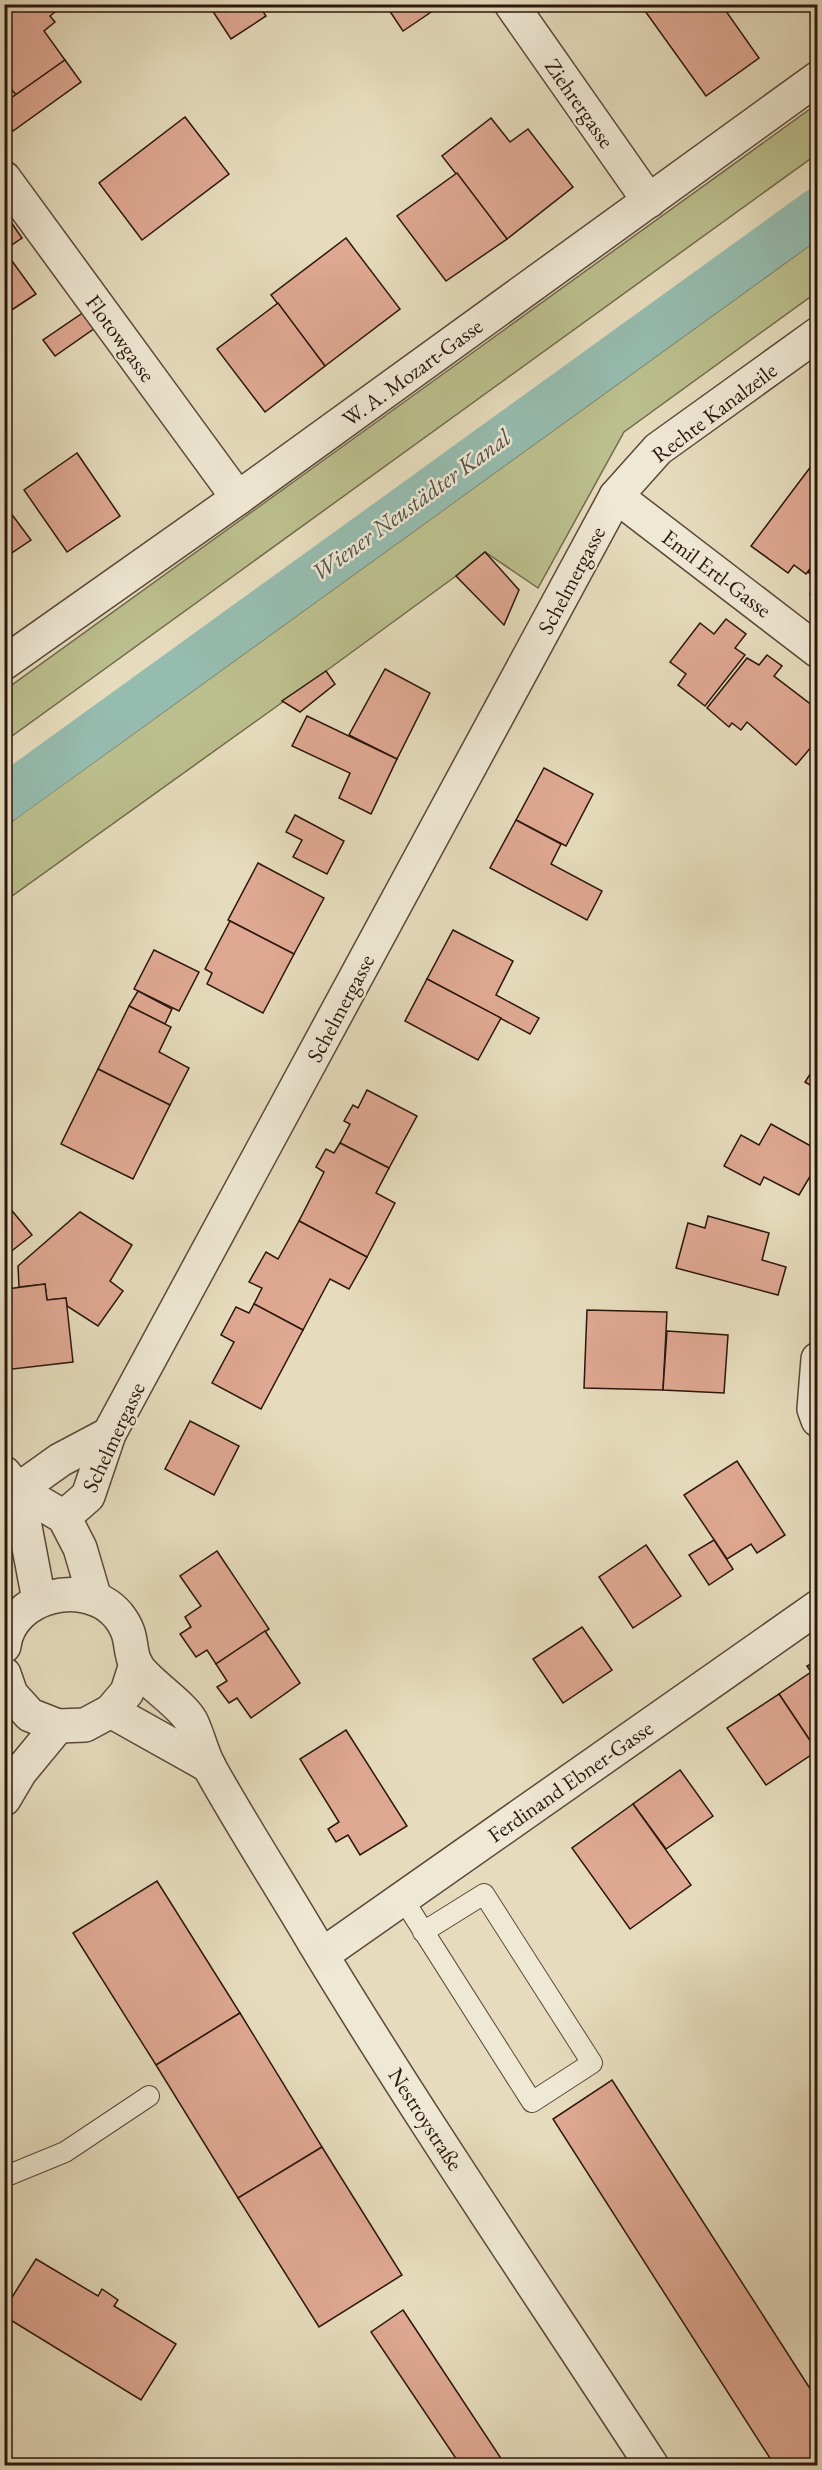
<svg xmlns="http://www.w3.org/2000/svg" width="822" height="2470" font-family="'EB Garamond',serif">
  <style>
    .green { fill: #bbbf8d; stroke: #736a4d; stroke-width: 1.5 }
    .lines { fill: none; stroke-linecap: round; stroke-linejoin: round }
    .canal { stroke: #96bcaf; stroke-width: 46 }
    .building { fill: #dfa892; stroke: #2b160d; stroke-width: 1.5 }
    .service-casing { stroke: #5a4839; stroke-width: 22 }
    .minor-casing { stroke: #5a4839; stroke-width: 36 }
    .tertiary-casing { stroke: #5a4839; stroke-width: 36 }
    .service { stroke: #efe8d4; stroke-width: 20 }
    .minor { stroke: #efe8d4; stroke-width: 33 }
    .tertiary { stroke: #efe8d4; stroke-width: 33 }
    .labels { text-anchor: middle; stroke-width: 5; stroke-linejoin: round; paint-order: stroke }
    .street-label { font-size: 22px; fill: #2b160d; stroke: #efe8d4 }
    .water-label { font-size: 24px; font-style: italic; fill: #505046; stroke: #efe8d4 }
  </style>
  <rect width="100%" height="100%" fill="#e6dcbd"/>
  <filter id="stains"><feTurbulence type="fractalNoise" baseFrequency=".00333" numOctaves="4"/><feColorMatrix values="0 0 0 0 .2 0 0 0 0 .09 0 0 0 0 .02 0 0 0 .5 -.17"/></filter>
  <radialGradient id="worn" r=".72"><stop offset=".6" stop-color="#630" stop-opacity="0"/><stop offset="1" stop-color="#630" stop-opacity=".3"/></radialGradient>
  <g class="green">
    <path d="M817 104V154L5 741V690Z"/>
    <path d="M817 240V292L624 432 538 588 485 552 456 576 326 671 5 901 4 827Z"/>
  </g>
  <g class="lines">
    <path class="canal" d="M4 799 818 211"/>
  </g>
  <g class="building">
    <path d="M4 4H16L4 13Z"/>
    <path d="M16 4H65L50 16 55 22 44 31 65 60 16 95 4 80V13Z"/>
    <path d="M208 4H258L266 16 231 39Z"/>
    <path d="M385 4H443L403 31Z"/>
    <path d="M640 4H721L759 58 706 96Z"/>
    <path d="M65 60 81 82 13 131 4 120V103Z"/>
    <path d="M185 117 229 174 142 240 99 183Z"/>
    <path d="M491 118 510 142 528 129 573 187 507 239 442 156Z"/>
    <path d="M457 173 507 239 446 281 397 216Z"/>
    <path d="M4 212 22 238 4 250Z"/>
    <path d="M346 238 400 309 325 366 271 295Z"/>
    <path d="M4 250 36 294 4 315Z"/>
    <path d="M278 303 325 366 265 412 217 349Z"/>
    <path d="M84 312 95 328 55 356 43 340Z"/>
    <path d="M77 453 120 516 67 552 24 490Z"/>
    <path d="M818 457V559L806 574 794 565 788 573 751 546Z"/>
    <path d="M4 504 31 540 4 558Z"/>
    <path d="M485 552 519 590 504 625 456 576Z"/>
    <path d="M818 559V580L808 572Z"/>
    <path d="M4 571 11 580 4 584Z"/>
    <path d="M818 583V600L810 594Z"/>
    <path d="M726 619 746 634 735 648 745 655 705 706 678 685 686 674 670 662 700 623 714 634Z"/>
    <path d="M767 655 782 666 774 676 813 706 811 709 818 714V739L796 765 747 722 741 730 732 723 729 727 707 708 747 658 759 665Z"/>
    <path d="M385 669 430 693 397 759 349 735Z"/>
    <path d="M326 671 335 684 300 712 282 701Z"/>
    <path d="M307 716 397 759 371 814 339 798 350 773 292 746Z"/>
    <path d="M544 768 593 794 566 846 516 820Z"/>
    <path d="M295 815 344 841 327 874 293 857 302 840 286 832Z"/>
    <path d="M516 820 561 844 551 864 602 891 587 920 490 868Z"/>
    <path d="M258 863 324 898 294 954 228 920Z"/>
    <path d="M230 921 294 954 263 1013 207 984 212 973 205 969Z"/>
    <path d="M453 930 513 961 496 995 539 1018 530 1034 427 979Z"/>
    <path d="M154 950 199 972 179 1011 134 989Z"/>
    <path d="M427 979 501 1018 478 1060 405 1021Z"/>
    <path d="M138 991 172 1009 165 1024 129 1006Z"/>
    <path d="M129 1006 171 1027 159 1052 189 1068 170 1105 98 1069Z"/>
    <path d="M818 1062V1090L805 1082Z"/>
    <path d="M98 1069 170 1105 133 1179 61 1144Z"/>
    <path d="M367 1090 417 1116 389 1168 340 1143 350 1124 344 1121 353 1105 358 1108Z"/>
    <path d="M771 1124 818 1150V1163L799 1195 764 1177 760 1185 724 1166 741 1135 759 1145Z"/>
    <path d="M340 1143 389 1168 376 1193 395 1203 367 1257 299 1221 324 1172 316 1167 326 1149 334 1153Z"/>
    <path d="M4 1201 32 1235 4 1257Z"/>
    <path d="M80 1212 132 1245 110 1281 123 1291 98 1326 67 1306 66 1298 47 1300 45 1284 19 1287 18 1266Z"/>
    <path d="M708 1216 769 1233 762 1260 786 1267 778 1295 676 1268 688 1223 705 1228Z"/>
    <path d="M299 1221 367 1257 349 1289 330 1279 303 1330 254 1304 262 1288 249 1282 266 1252 278 1259Z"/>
    <path d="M45 1284 47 1300 66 1298 73 1362 4 1370V1303H8L7 1289Z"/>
    <path d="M254 1304 303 1330 261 1409 212 1383 234 1342 221 1335 236 1307 249 1313Z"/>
    <path d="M587 1310 667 1312 663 1390 584 1388Z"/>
    <path d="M667 1331 728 1335 724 1393 663 1390Z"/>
    <path d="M190 1421 239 1446 214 1495 165 1469Z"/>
    <path d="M737 1461 785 1535 757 1553 751 1544 727 1559 684 1495Z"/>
    <path d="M714 1540 733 1569 709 1585 689 1555Z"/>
    <path d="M646 1545 681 1596 633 1628 599 1577Z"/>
    <path d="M217 1551 269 1629 216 1664 207 1650 196 1657 180 1634 191 1627 185 1617 201 1606 180 1576Z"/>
    <path d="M582 1627 612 1670 563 1703 533 1659Z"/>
    <path d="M265 1631 300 1683 251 1718 237 1698 229 1703 217 1687 227 1681 216 1664Z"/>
    <path d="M818 1660V1751H817L779 1694 811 1672 807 1666Z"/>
    <path d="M779 1694 817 1751 766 1785 727 1728Z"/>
    <path d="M346 1730 407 1826 360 1855 348 1835 336 1842 328 1829 339 1822 300 1759Z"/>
    <path d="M680 1770 713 1816 666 1849 633 1804Z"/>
    <path d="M633 1804 691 1885 630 1929 572 1848Z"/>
    <path d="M157 1881 240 2013 156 2065 73 1933Z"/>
    <path d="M240 2013 322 2147 238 2198 156 2065Z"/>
    <path d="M612 2080 818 2401V2466H775L553 2119Z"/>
    <path d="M322 2147 402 2275 319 2327 238 2198Z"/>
    <path d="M36 2259 98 2296 102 2289 118 2300 114 2306 176 2344 141 2400 4 2316V2310Z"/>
    <path d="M403 2310 506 2466H461L371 2332Z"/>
  </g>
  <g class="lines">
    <g class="service-casing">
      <g id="service">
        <path d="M403 1899 532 2102 592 2063 484 1894 423 1932"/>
        <path d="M4 2177 65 2152 149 2096"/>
      </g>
    </g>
    <g class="minor-casing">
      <g id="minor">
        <path d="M511 4 649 201"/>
        <path d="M4 178 238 498"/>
        <path d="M616 496 818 651"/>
        <path d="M4 663 238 498 818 78"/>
        <path d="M818 1359 814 1409 818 1420"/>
        <path d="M18 1490 60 1460 109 1434"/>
        <path d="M64 1517 88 1496 109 1434 616 496 658 449 818 334"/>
        <path d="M111 1711 127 1692 136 1664"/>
        <path d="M4 1799 20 1772 58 1726"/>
        <path d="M322 1955 818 1607"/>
      </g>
    </g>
    <g class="tertiary-casing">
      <g id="tertiary">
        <path d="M4 1473 18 1490 64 1517 80 1548 95 1599"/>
        <path d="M18 1490 39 1600"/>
        <path d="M4 1646C10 1595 86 1577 118 1615 134 1635 128 1645 135 1663 143 1680 181 1703 191 1721 199 1737 202 1755 211 1770 244 1829 281 1886 315 1944 422 2121 539 2292 652 2466"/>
        <path d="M4 1674 11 1694 30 1715 58 1726 85 1725 111 1711 209 1766"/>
      </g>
    </g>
    <use href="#service" class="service"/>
    <use href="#minor" class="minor"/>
    <use href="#tertiary" class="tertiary"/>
  </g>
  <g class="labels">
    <g class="street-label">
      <text transform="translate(580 103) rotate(55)" y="8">Ziehrergasse</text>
      <text transform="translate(121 338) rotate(54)" y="8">Flotowgasse</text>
      <text transform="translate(412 372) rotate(-36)" y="8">W. A. Mozart-Gasse</text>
      <text transform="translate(714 412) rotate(-37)" y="8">Rechte Kanalzeile</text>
      <text transform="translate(717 573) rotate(37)" y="8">Emil Ertl-Gasse</text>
      <text transform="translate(571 580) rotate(-62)" y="8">Schelmergasse</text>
      <text transform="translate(340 1008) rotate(-62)" y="8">Schelmergasse</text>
      <text transform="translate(113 1437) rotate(-65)" y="8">Schelmergasse</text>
      <text transform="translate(570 1781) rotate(-35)" y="8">Ferdinand Ebner-Gasse</text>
      <text transform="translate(426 2119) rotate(57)" y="8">Nestroystraße</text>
    </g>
    <g class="water-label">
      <text transform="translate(411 505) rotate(-36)" y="8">Wiener Neustädter Kanal</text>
    </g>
  </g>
  <rect width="822" height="2470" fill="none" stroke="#e6dcbd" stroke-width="24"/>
  <rect x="6" y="6" width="810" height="2458" fill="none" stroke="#2b160d" stroke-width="3"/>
  <rect x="12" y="12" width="798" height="2446" fill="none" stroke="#2b160d" stroke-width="1.5"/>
  <rect width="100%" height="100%" filter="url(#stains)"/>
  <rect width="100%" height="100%" fill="url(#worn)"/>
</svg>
